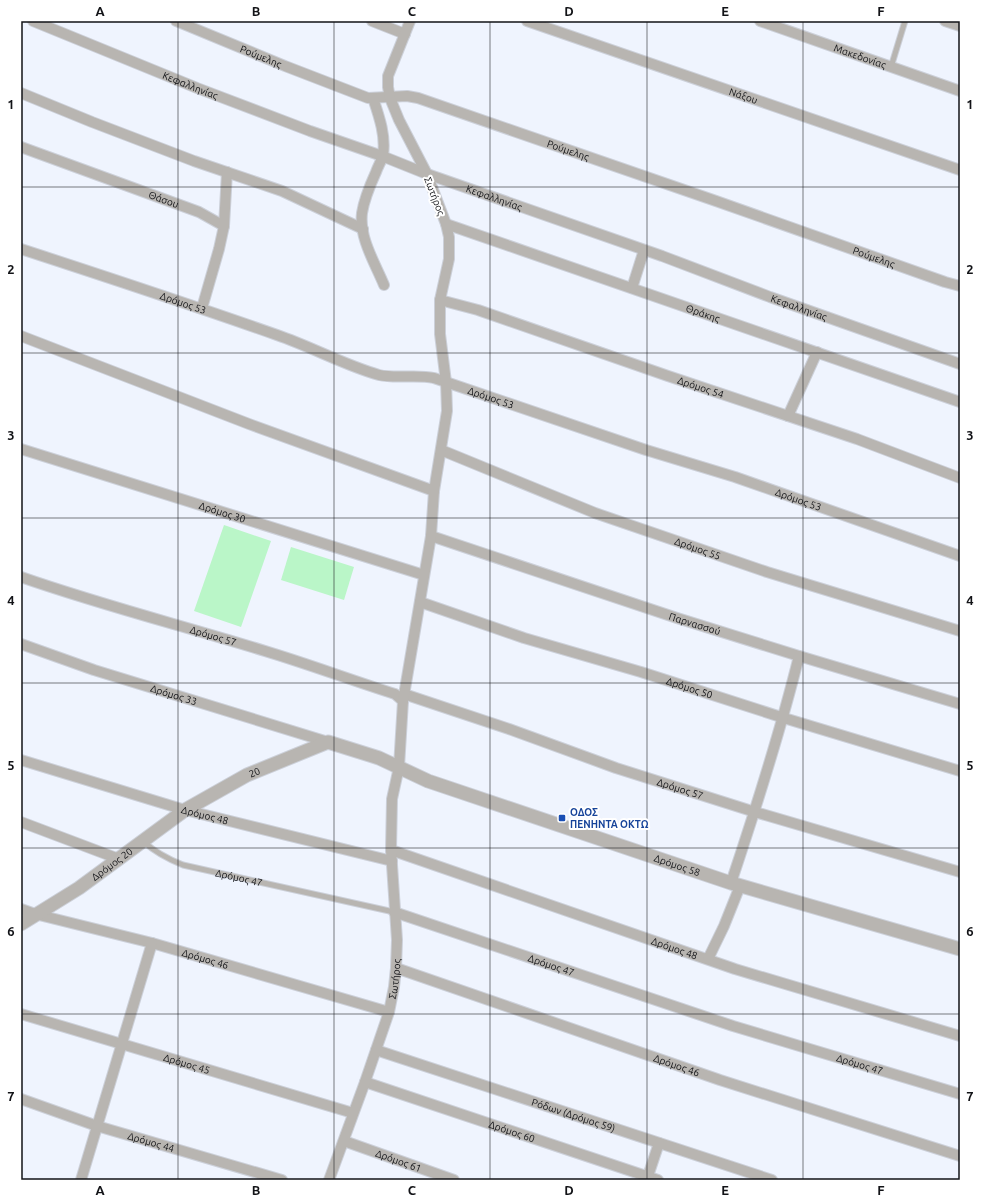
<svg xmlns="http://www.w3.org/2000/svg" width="981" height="1201" font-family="Ubuntu,sans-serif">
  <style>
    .green { fill: #baf6c8 }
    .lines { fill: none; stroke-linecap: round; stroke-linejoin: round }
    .service-casing { stroke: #ccd0d9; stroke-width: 7 }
    .minor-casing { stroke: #ccd0d9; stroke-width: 12 }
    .tertiary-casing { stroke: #ccd0d9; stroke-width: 15 }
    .service { stroke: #b8b5b1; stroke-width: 5 }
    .minor { stroke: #b8b5b1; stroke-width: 10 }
    .tertiary { stroke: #b8b5b1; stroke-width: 13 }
    .grid { fill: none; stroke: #121317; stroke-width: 1; stroke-opacity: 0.55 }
    .transit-dot { fill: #1a4fb4; stroke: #fff; stroke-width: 1.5 }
    .labels { text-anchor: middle; stroke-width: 4; stroke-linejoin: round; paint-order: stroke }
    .street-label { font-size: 10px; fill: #121317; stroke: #fff }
    .transit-label { font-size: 10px; font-weight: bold; fill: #164399; stroke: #fff; text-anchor: start }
    .neatline { fill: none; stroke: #121317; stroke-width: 1.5 }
    .grid-label { font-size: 13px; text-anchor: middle; font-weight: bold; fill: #121317 }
  </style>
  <rect width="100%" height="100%" fill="#eff4fe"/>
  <g class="green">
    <path d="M224 525 271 541 241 627 194 611Z"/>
    <path d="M291 547 354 567 344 600 281 580Z"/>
  </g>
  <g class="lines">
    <g class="service-casing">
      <g id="service">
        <path d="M891 67 905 21"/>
        <path id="s1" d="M144 842C156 853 168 859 183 865L394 912"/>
      </g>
    </g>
    <g class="minor-casing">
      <g id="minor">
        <path id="s2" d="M33 21 197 88 310 131 382 156 427 174 662 256 770 297 960 364"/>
        <path id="s3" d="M176 21 285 66 368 98 407 96 418 98 716 201 945 282 960 286"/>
        <path d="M372 21 405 34"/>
        <path id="s4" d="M527 21 960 170"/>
        <path id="s5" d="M760 21 960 91"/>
        <path d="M945 21 960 26"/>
        <path d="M21 93 92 122 194 161 282 191 363 229"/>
        <path d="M373 98C379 116 386 136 383 155 382 160 378 166 376 172 371 183 364 200 362 213 359 238 375 263 384 285"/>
        <path id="s6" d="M21 147 199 212 224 226 219 249 202 308"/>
        <path id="s7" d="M446 224 960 402"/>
        <path d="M224 226 227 172"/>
        <path id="s8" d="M21 249C107 277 192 305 277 335 312 347 344 365 379 375 397 379 416 374 434 378L646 450 735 477 960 556"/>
        <path d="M632 288 644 250"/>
        <path id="s9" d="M440 300 478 310 668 376 857 439 960 478"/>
        <path d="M21 336 249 424 434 491"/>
        <path d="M788 416 817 352"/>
        <path id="s10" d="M21 449 424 575"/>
        <path id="s11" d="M441 450 595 513 767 572 960 631"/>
        <path id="s12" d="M431 536 677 618 799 656 960 704"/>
        <path id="s13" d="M21 577C101 605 184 626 265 651 308 664 351 680 395 694L403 701"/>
        <path id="s14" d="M420 602 524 638 641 672 784 718 960 771"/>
        <path id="s15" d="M21 644 94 670 328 742"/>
        <path id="s16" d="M404 694 509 729 616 768 755 812 960 872"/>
        <path id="s17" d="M21 760 185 810 392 861"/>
        <path d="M21 822 119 859"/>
        <path id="s18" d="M391 850 735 969 960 1036"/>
        <path d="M731 883C756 808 780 733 799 656"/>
        <path id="s19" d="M21 909 35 914 152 943 389 1012"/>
        <path id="s20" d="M394 912 733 1026 960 1094"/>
        <path d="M708 959 724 926 740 886"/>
        <path id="s21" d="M396 968 720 1080 960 1156"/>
        <path id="s22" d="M21 1014 353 1113"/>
        <path id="s23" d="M376 1050 772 1180"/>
        <path id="s24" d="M365 1082 658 1180"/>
        <path id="s25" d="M21 1099 97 1126 282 1180"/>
        <path id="s26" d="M344 1141 454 1180"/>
        <path d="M648 1176 659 1143"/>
        <path d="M81 1180 152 943"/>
        <path id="s27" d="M329 1180 365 1082 389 1012 394 987 396 968 397 940 391 850 392 799 399 767 403 701 431 536 434 491 447 411 446 382 440 334V300L449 259V237L446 224 427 174 399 120 390 98 388 87V76L410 21"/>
      </g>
    </g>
    <g class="tertiary-casing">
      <g id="tertiary">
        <path id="s28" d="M21 924 79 888 185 810 247 775 328 742 379 758 428 781 731 883 960 949"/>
      </g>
    </g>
    <use href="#service" class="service"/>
    <use href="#minor" class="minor"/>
    <use href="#tertiary" class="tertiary"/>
  </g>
  <path class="grid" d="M178 21V1180M334 21V1180M490 21V1180M647 21V1180M803 21V1180M21 187H960M21 353H960M21 518H960M21 683H960M21 848H960M21 1014H960"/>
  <rect class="transit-dot" x="558" y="814" width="8" height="8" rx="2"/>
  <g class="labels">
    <g class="street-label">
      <text dy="4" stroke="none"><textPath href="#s3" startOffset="92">Ρούμελης</textPath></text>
      <text dy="4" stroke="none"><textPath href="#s5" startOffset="106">Μακεδονίας</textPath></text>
      <text dy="4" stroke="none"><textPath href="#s2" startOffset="170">Κεφαλληνίας</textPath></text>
      <text dy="4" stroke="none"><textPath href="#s4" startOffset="229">Νάξου</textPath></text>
      <text dy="4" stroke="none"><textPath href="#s3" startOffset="416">Ρούμελης</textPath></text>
      <text transform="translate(435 196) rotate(69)" y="4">Σωτήρος</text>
      <text dy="4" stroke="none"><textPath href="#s2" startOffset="494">Κεφαλληνίας</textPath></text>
      <text dy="4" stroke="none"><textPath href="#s6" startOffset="152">Θάσου</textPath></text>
      <text dy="4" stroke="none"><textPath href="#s3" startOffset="740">Ρούμελης</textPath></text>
      <text dy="4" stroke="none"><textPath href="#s8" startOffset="171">Δρόμος 53</textPath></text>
      <text dy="4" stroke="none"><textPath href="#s2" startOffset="818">Κεφαλληνίας</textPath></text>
      <text dy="4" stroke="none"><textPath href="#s7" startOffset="272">Θράκης</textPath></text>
      <text dy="4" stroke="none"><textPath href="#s9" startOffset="275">Δρόμος 54</textPath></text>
      <text dy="4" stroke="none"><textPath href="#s8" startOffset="495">Δρόμος 53</textPath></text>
      <text dy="4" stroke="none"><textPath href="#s8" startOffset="819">Δρόμος 53</textPath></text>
      <text dy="4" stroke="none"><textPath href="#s10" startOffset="211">Δρόμος 30</textPath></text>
      <text dy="4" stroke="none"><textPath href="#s11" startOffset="275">Δρόμος 55</textPath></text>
      <text dy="4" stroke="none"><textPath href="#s12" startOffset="278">Παρνασσού</textPath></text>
      <text dy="4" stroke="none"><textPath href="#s13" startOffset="201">Δρόμος 57</textPath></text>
      <text dy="4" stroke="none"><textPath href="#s14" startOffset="283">Δρόμος 50</textPath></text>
      <text dy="4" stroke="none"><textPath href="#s15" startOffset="161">Δρόμος 33</textPath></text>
      <text dy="4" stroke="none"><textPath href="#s28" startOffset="279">20</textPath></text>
      <text dy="4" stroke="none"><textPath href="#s16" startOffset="292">Δρόμος 57</textPath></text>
      <text dy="4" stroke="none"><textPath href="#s17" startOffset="192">Δρόμος 48</textPath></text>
      <text dy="4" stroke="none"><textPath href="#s28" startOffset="109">Δρόμος 20</textPath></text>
      <text dy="4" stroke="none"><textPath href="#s28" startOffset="729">Δρόμος 58</textPath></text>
      <text dy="4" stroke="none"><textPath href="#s1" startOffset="103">Δρόμος 47</textPath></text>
      <text dy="4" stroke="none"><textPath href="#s18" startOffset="300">Δρόμος 48</textPath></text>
      <text dy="4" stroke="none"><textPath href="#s19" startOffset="191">Δρόμος 46</textPath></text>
      <text dy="4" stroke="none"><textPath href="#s20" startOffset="166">Δρόμος 47</textPath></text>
      <text dy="4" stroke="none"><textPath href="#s27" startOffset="212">Σωτήρος</textPath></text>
      <text dy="4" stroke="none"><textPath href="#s22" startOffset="173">Δρόμος 45</textPath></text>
      <text dy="4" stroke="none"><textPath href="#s20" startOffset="490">Δρόμος 47</textPath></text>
      <text dy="4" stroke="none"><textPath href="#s21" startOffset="297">Δρόμος 46</textPath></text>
      <text dy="4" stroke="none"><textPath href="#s23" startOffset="208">Ρόδων (Δρόμος 59)</textPath></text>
      <text dy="4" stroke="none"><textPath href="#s24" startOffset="155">Δρόμος 60</textPath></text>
      <text dy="4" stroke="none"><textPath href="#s25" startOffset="137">Δρόμος 44</textPath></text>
      <text dy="4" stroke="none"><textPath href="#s26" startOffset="58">Δρόμος 61</textPath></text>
    </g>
    <g class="transit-label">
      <text x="570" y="816">ΟΔΟΣ<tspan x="570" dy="12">ΠΕΝΗΝΤΑ ΟΚΤΩ</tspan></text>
    </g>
  </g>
  <rect width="981" height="1201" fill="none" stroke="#ffffff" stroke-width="44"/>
  <rect x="22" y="22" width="937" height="1157" class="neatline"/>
  <g class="grid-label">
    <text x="100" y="16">A</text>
    <text x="256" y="16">B</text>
    <text x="412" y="16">C</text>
    <text x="569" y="16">D</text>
    <text x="725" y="16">E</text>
    <text x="881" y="16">F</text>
    <text x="11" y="109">1</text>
    <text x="970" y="109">1</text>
    <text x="11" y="274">2</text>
    <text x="970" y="274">2</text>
    <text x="11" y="440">3</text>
    <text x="970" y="440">3</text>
    <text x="11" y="605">4</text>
    <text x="970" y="605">4</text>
    <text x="11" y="770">5</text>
    <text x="970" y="770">5</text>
    <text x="11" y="936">6</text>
    <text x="970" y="936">6</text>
    <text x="11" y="1101">7</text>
    <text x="970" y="1101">7</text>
    <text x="100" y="1195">A</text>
    <text x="256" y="1195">B</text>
    <text x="412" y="1195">C</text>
    <text x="569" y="1195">D</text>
    <text x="725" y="1195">E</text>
    <text x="881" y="1195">F</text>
  </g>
</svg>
